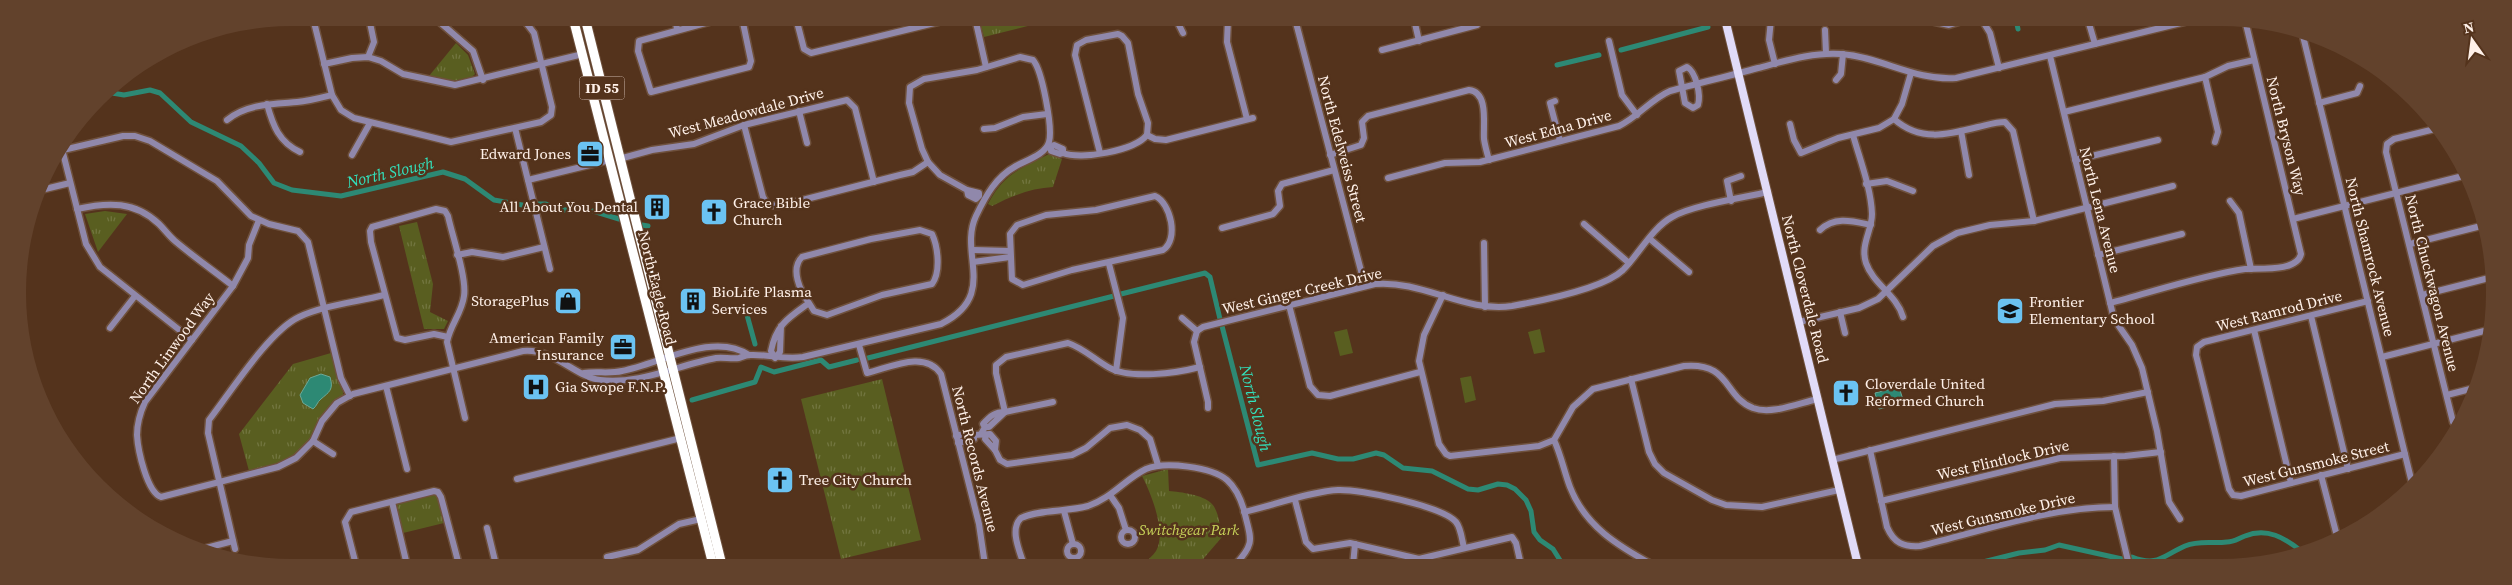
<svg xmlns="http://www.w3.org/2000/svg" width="2512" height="585" font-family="'Source Serif 4',serif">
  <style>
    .green { fill: #595e20 }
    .park { fill: url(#park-tufts) }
    .water { fill: #2d8974; stroke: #6ca897 }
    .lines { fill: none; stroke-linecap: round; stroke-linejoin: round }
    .canal { stroke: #2d8974; stroke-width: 5 }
    .minor-casing { stroke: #6f513d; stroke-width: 9 }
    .major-casing { stroke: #6f513d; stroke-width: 10 }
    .highway-casing { stroke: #6f513d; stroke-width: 11 }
    .minor { stroke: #9088ab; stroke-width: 6 }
    .major { stroke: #e1dbf8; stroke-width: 8 }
    .highway { stroke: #fff; stroke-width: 9 }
    .labels { text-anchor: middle; stroke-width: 5; stroke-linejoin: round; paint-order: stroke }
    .shield { fill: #54331c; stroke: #ccb8ac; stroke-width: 1 }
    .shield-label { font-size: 14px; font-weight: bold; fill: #fff1e9 }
    .street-label { font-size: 15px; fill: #fff1e9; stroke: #54331c }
    .poi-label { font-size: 15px; fill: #fff1e9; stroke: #54331c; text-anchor: start }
    .park-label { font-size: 15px; font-style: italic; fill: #c8d45a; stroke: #54331c }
    .water-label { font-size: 16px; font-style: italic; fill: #32e2bd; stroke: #54331c }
  </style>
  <defs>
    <pattern id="park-tufts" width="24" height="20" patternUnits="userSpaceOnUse" patternTransform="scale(1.25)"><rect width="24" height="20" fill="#595e20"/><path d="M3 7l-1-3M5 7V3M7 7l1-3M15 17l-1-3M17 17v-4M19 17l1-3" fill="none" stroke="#727640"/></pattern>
  </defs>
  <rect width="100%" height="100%" fill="#54331c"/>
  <g class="green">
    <path d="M1347 329 1353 353 1340 356 1334 332Z"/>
    <path d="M1540 329 1545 352 1534 354 1528 332Z"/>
    <path d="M1471 376 1476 400 1465 403 1460 378Z"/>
  </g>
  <g class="park">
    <path d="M979 18H1059L984 37Z"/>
    <path d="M456 43 468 55 475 74 472 77 453 81 429 76Z"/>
    <path d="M1049 154 1062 159 1053 187C1032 188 1011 196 992 206L988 204C1004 173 1020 169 1049 154Z"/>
    <path d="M105 211 127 214 98 252 85 214Z"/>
    <path d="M417 222 433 284 430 312 448 321 444 329H424L399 226Z"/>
    <path d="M331 353 343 392V396C323 412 323 420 310 439 297 461 271 465 249 471L239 434 293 364Z"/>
    <path d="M882 379 921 540 841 559 801 399Z"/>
    <path d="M1168 469 1169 491C1181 492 1203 495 1211 503 1219 510 1220 528 1222 537L1198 565H1142C1146 561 1153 556 1156 551 1167 533 1151 493 1142 476Z"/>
    <path d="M437 494 444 523 403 533 396 504Z"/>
  </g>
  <g class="water">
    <path d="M321 374 330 377C334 390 329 392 321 399 317 402 317 406 313 409L303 403 300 395 310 378Z"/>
    <path d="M1899 387 1904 403 1879 409 1875 393Z"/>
  </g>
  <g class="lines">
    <g class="canal">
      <path d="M2016 20 2018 29"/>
      <path d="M1621 50 1708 27"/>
      <path d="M1557 65 1599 55"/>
      <path d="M106 92 124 95 150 90 160 93 191 122 241 146 259 163 274 183 292 190 341 196 443 172 465 179 494 200 528 206"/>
      <path d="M538 204H546L563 210 583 209"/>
      <path d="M593 211 619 219"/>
      <path d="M642 225 648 226"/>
      <path d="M1121 294 1205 273 1210 277 1220 319"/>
      <path d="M747 315 755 344"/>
      <path d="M1222 326 1258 465 1312 453 1338 459H1353L1376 453 1384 455 1403 468 1432 471 1468 489 1478 490 1498 484 1507 485 1515 489 1526 500 1531 511 1534 532 1540 540 1553 549 1563 565"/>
      <path d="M868 358 1114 296"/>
      <path d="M692 400 755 382 761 367 774 372 821 360 829 367 857 360"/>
      <path d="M2132 557C2158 567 2162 556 2185 546 2200 540 2212 544 2227 542 2234 542 2239 538 2245 536 2267 527 2285 538 2301 551"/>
      <path d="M1971 565 2019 553 2045 550 2059 545 2122 559"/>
    </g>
    <g class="minor-casing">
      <g id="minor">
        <path d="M313 18 332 95 341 110 354 118 451 142 541 122 551 115 552 107 534 33 524 20"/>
        <path d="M435 18 473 51 483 80"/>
        <path d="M675 18 677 29"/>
        <path d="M724 18 639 41 638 51 651 92 749 67 751 61 742 18"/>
        <path d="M796 18 804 49 811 53 955 18"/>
        <path d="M975 18 986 67"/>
        <path d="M1176 19 1183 33"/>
        <path d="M1228 19 1227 42 1247 119"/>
        <path d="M1295 19 1365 286"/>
        <path d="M1414 19 1419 41"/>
        <path d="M1771 19 1769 40 1775 64"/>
        <path d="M1922 19 1949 25 1965 20"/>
        <path d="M1982 20 1990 33 1999 68"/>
        <path d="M2088 20 2095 44"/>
        <path d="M1825 30 1826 53"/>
        <path d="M2303 36 2412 483"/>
        <path d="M1609 41 1622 95 1637 115"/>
        <path d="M1382 50 1477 25"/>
        <path d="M2050 56 2114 319 2132 345 2142 368 2157 431 2169 502 2180 519"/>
        <path d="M368 57 374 42 369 18"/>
        <path d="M324 64 352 58 368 57 381 61 403 74 455 85 583 54"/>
        <path d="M1687 67C1696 72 1701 95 1698 105L1693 108 1685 103 1679 71Z"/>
        <path d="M2205 77 2218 132 2215 142"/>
        <path d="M1836 80 1841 74 1843 54"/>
        <path d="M1555 101 1550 103 1560 141"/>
        <path d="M2319 103 2357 93 2360 86"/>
        <path d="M267 104C273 126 279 142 300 152"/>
        <path d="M799 111 807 143"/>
        <path d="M2064 112 2205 77 2228 66 2254 60"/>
        <path d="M1894 119 1902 104 1911 73"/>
        <path d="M227 120C246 104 273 104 297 102 309 101 320 98 332 95"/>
        <path d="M1790 124 1794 140 1801 153 1838 138 1879 128 1894 119C1920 142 1947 135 1978 127 1987 125 1996 122 2005 122L2013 131 2034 221"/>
        <path d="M744 125 763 197 768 205 779 206 900 175 913 172 928 162"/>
        <path d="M515 128 550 269"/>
        <path d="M2439 128 2394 139 2387 144 2386 152 2453 422 2457 427"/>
        <path d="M984 129 995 128 1023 117 1047 114"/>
        <path d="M1961 131 1969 175"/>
        <path d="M1853 135C1860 160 1871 188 1872 214 1872 231 1860 245 1866 263 1873 284 1897 295 1903 317"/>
        <path d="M62 149 86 244 100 267 192 340"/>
        <path d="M63 150 123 136H135L150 141 217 181 251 216 269 224 298 231 308 242 341 378 350 396"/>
        <path d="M1063 153V149L1054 145 1051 147V151L1060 154 1063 153C1081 160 1134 151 1147 135L1155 139 1166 140 1253 118"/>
        <path d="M1100 153 1075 55 1077 45 1086 40 1118 34 1122 36 1128 43 1138 94 1148 123 1147 135"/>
        <path d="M352 155 370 123"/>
        <path d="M1330 155 1361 145 1364 138 1362 122 1368 116 1469 90C1489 92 1483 125 1484 139 1485 146 1487 153 1489 160"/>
        <path d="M619 159 652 150 694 144 744 125 847 100 855 108 874 182"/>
        <path d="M2075 160 2158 140"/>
        <path d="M1388 178 1445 163 1480 162 1619 126C1638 117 1651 99 1670 91 1699 83 1729 76 1758 68 1785 61 1813 52 1841 54 1881 57 1915 81 1956 78L2193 20"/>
        <path d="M528 180 610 160"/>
        <path d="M1866 184 1887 181 1913 191"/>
        <path d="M41 190 70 183"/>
        <path d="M1155 196C1171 203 1179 240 1163 250L1072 270 1023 285 1012 279 1010 234 1017 225 1046 215 1096 210Z"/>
        <path d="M1731 201 1727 181 1741 176"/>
        <path d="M2230 201 2239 213 2251 269"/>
        <path d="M77 209C108 202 135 201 159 224 165 230 169 236 175 241 194 257 214 271 233 286"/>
        <path d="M2293 219 2463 176"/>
        <path d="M259 220 249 245 248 258 233 286 145 402C140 413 137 423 137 435 138 451 147 492 161 497L278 467 296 458 313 441 322 421 337 403 353 394 523 351C553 348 576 377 600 380 639 385 678 365 716 358 723 357 731 359 739 358 742 357 746 355 750 355 768 354 784 360 803 357L941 324C999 295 958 254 976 216 986 195 996 177 1016 166 1027 160 1046 154 1049 142 1053 128 1042 70 1033 60L1020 57 977 70 924 79 910 87 909 103 922 149 928 162 940 175 967 190 979 193V196L976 199 968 195 967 190"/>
        <path d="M1584 224 1629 263"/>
        <path d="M1222 228 1273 214 1280 206 1278 191 1282 184 1334 170"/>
        <path d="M1820 230C1835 216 1852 221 1871 225"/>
        <path d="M1650 239 1689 272"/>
        <path d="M1484 243 1485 307"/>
        <path d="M2410 244 2485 225"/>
        <path d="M973 250 1010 251"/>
        <path d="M457 255 472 252 503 257 544 247"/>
        <path d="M2098 255 2182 234"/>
        <path d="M973 262 1010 257"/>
        <path d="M1109 264 1123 318 1116 371"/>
        <path d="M1443 295 1424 335 1419 361 1439 444 1446 454 1450 456 1539 446 1554 440 1573 407 1593 389 1684 366C1731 362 1723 396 1753 408 1772 415 1799 403 1818 399"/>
        <path d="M2422 295 2489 278"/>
        <path d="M2368 301 2204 342 2197 347 2196 355 2229 489 2233 495 2241 496 2405 454"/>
        <path d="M2110 303C2152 292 2203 275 2245 269 2260 268 2297 272 2301 254L2245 20"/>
        <path d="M1289 305 1310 386 1318 395 1330 396 1420 372"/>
        <path d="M1840 312 1845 333"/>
        <path d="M2311 316 2348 469"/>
        <path d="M1182 318 1197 331"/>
        <path d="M1799 322 1859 308 1878 299 1933 246 1957 233 1990 225 2034 221 2173 186"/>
        <path d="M781 326 780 352 775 358 771 351C776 325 788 318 809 303 800 291 790 269 802 257L871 239 920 230 932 234C938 247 941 272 932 284L882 295 827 315 814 311 809 303"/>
        <path d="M110 328 135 296"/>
        <path d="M2254 330 2291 483"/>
        <path d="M1197 331 1203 327 1375 284C1423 280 1465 313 1512 306 1540 301 1603 289 1623 270 1639 254 1652 228 1672 217 1693 205 1742 198 1768 192"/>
        <path d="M1197 331 1194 342 1208 402V408"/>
        <path d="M448 337 434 334 405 340 397 338 371 242 370 231 372 227 436 209 445 211 448 216C452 235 467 278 464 296 462 313 450 325 447 342L465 418"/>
        <path d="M859 345 867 373C889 368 925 349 941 374L979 524 985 565"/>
        <path d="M2382 357 2492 329"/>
        <path d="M584 373C597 371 609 374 622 371 660 364 713 331 749 355"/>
        <path d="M1631 379 1649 452 1655 464 1664 473 1712 500 1726 505 1762 507 1839 490"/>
        <path d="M386 386 407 469"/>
        <path d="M2447 395 2474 388"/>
        <path d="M1053 402 1005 412 996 373V365L1006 357 1068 343C1083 348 1094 359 1108 367 1129 380 1177 373 1200 367"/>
        <path d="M981 434 985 427 983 424C990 416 995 412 1005 412L989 427H985"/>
        <path d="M956 436 971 432 974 435 990 434 996 441 995 450 985 439 986 436"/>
        <path d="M1554 440C1561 455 1564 471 1570 487 1585 526 1618 546 1653 565"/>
        <path d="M313 441 333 454"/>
        <path d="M958 443 974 439V435"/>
        <path d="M995 450 1000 460 1007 464 1072 455 1086 448 1110 428 1127 425 1140 430 1150 439 1158 465"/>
        <path d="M1870 450 1887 527C1894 543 1903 547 1920 546 1983 531 2049 507 2115 507"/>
        <path d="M2114 456 2115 507 2129 565"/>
        <path d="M1832 460 2055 404 2103 401 2148 392"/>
        <path d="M2321 475 2338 540"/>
        <path d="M517 479 681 438"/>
        <path d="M1110 495 1119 508 1126 530"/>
        <path d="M1295 500 1306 542 1313 549 1350 543 1419 559 1512 537 1516 543 1521 565"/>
        <path d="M1881 501 2060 458 2125 456 2161 452"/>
        <path d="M392 502 407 565"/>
        <path d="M1064 511 1073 544"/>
        <path d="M1244 512C1271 506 1312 491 1338 490 1360 489 1442 506 1456 522 1461 528 1462 540 1464 548"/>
        <path d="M487 528 496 565"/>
        <circle cx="1128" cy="537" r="7"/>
        <circle cx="1074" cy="551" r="7"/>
        <path d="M206 548 233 541"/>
        <path d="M235 549 208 433 209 420C230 393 269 331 299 317 325 305 357 302 384 295"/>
        <path d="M607 557 638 550 679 524 701 519"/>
        <path d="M356 565 345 522 351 512 434 491 438 492 441 497 459 565"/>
        <path d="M1024 565C1020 552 1009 529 1021 518 1041 509 1067 512 1088 506 1112 498 1125 479 1146 469 1165 461 1212 467 1227 480 1235 487 1241 500 1244 510 1250 538 1257 542 1235 565"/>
        <path d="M1353 565 1355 544"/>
      </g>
    </g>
    <g class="major-casing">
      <path id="major" d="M1725 19 1858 565"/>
    </g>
    <g class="highway-casing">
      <g id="highway">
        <path d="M573 18 713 565"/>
        <path d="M585 18 722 565"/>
      </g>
    </g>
    <use href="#minor" class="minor"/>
    <use href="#major" class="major"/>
    <use href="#highway" class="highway"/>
  </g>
  <defs>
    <g id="office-square" transform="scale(1.4375)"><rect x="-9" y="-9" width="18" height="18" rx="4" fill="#6bc3f2" stroke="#54331c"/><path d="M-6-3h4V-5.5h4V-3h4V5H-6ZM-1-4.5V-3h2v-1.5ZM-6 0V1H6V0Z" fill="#111"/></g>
    <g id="building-square" transform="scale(1.4375)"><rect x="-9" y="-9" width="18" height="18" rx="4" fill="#6bc3f2" stroke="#54331c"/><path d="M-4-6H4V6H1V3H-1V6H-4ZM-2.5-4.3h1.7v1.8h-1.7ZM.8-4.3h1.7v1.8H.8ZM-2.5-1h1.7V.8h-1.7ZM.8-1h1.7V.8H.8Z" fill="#111"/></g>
    <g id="church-square" transform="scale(1.4375)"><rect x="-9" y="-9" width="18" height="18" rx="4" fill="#6bc3f2" stroke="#54331c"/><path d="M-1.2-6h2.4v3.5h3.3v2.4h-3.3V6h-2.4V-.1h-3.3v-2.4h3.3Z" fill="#111"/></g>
    <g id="shop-square" transform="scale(1.4375)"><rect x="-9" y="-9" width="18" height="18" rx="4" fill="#6bc3f2" stroke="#54331c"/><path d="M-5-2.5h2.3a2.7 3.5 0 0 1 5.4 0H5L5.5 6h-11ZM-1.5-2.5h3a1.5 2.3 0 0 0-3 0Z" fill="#111"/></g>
    <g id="school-square" transform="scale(1.4375)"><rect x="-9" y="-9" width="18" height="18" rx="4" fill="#6bc3f2" stroke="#54331c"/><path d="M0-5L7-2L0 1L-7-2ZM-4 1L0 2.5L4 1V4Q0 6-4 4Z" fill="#111"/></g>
    <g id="hospital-square" transform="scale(1.4375)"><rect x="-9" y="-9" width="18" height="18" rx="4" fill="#6bc3f2" stroke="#54331c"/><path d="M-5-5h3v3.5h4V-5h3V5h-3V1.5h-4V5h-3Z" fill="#111"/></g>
  </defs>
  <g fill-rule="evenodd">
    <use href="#office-square" x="590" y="154"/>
    <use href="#building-square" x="657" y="207"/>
    <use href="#church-square" x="714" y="212"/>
    <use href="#shop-square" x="568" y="301"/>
    <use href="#building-square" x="693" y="301"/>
    <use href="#school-square" x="2010" y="311"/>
    <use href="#office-square" x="623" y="347"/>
    <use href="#hospital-square" x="536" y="387"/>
    <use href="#church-square" x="1846" y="393"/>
    <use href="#church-square" x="780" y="480"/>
  </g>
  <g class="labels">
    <rect class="shield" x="579.5" y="76.5" width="45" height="23" rx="4"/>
    <g class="shield-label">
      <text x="602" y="93">ID 55</text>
    </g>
    <g class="street-label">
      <text transform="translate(746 113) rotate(-15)" y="5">West Meadowdale Drive</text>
      <text transform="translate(1558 129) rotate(-15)" y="5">West Edna Drive</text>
      <text transform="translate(2286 136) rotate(76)" y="5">North Bryson Way</text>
      <text transform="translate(1342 149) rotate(75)" y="5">North Edelweiss Street</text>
      <text transform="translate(2100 210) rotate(76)" y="5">North Lena Avenue</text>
      <text transform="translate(2370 257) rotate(76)" y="5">North Shamrock Avenue</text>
      <text transform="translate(2432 283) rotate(76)" y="5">North Chuckwagon Avenue</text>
      <text transform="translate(657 288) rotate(76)" y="5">North Eagle Road</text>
      <text transform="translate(1805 289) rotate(76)" y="5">North Cloverdale Road</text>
      <text transform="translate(1302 291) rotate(-13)" y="5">West Ginger Creek Drive</text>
      <text transform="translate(2279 311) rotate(-14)" y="5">West Ramrod Drive</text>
      <text transform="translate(172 348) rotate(-54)" y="5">North Linwood Way</text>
      <text transform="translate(975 459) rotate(76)" y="5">North Records Avenue</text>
      <text transform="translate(2003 460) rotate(-13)" y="5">West Flintlock Drive</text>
      <text transform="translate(2316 464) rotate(-14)" y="5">West Gunsmoke Street</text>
      <text transform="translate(2003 514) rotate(-13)" y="5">West Gunsmoke Drive</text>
    </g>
    <g class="poi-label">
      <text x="571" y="159" text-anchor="end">Edward Jones</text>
      <text x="733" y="208">Grace Bible<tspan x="733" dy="17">Church</tspan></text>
      <text x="638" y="212" text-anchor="end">All About You Dental</text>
      <text x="712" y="297">BioLife Plasma<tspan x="712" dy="17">Services</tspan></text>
      <text x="549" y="306" text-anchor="end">StoragePlus</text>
      <text x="2029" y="307">Frontier<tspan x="2029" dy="17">Elementary School</tspan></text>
      <text x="604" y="343" text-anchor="end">American Family<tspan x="604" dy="17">Insurance</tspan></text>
      <text x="1865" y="389">Cloverdale United<tspan x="1865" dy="17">Reformed Church</tspan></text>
      <text x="555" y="392">Gia Swope F.N.P.</text>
      <text x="799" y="485">Tree City Church</text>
    </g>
    <g class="park-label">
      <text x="1189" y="535">Switchgear Park</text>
    </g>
    <g class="water-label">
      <text transform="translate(390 172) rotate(-13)" y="6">North Slough</text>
      <text transform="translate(1256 408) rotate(76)" y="6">North Slough</text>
    </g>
  </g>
  <path d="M0 0H2512V585H0ZM292 26H2220A266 266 0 0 1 2486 292V293A266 266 0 0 1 2220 559H292A266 266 0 0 1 26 293V292A266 266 0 0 1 292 26Z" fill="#62422c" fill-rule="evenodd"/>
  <g transform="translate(2472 40) rotate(346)" stroke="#54331c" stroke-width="4" paint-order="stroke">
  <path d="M0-4L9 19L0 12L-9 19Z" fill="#fff1e9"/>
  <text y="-8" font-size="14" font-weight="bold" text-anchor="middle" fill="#fff1e9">N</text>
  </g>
</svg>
